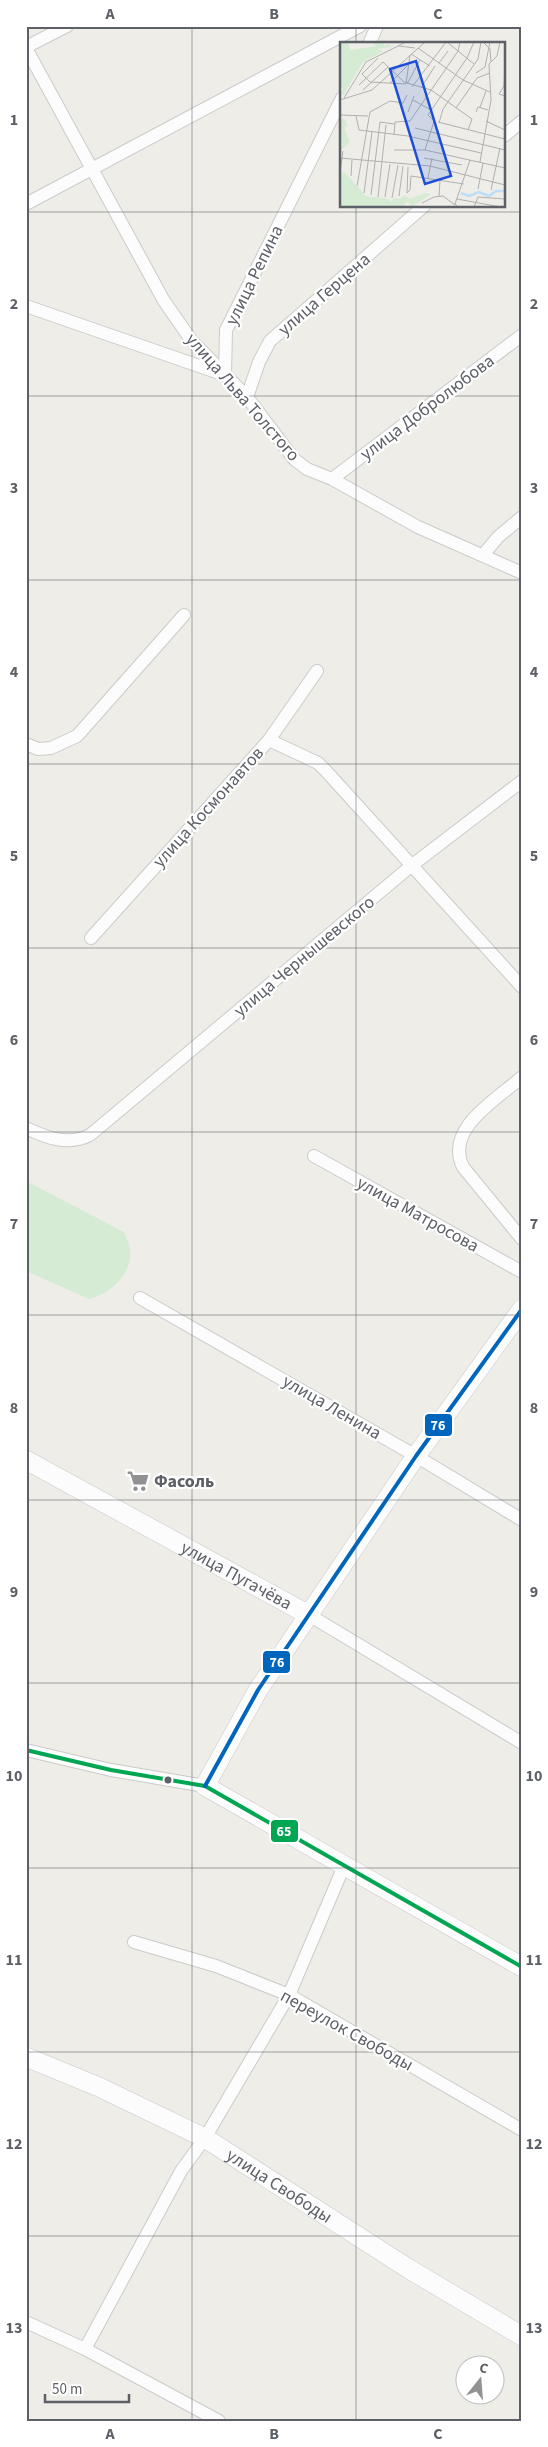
<svg xmlns="http://www.w3.org/2000/svg" width="548" height="2447" font-family="'Source Sans 3',sans-serif">
  <style>
    .green { fill: #d6ebd3 }
    .lines { fill: none; stroke-linecap: round; stroke-linejoin: round }
    .street-casing { stroke: #cbcbca; stroke-width: 14 }
    .secondary-casing { stroke: #c9cac9; stroke-width: 20 }
    .street { stroke: #fcfcfc; stroke-width: 12 }
    .secondary { stroke: #fcfcfc; stroke-width: 19 }
    .bus-1-casing { stroke: #fff; stroke-width: 8 }
    .bus-2-casing { stroke: #fff; stroke-width: 8 }
    .bus-1 { stroke: #00a651; stroke-width: 4 }
    .bus-2 { stroke: #0065bd; stroke-width: 4 }
    .grid { fill: none; stroke: #5d6167; stroke-width: 1; stroke-opacity: 0.55 }
    .bus-dot { fill: #5d6167; stroke: #fff; stroke-width: 2 }
    .labels { text-anchor: middle; stroke-width: 4.5; stroke-linejoin: round; paint-order: stroke }
    .street-label { font-size: 18px; fill: #5d6167; stroke: #fff }
    .poi-label { font-size: 18px; font-weight: bold; fill: #5d6167; stroke: #fff; text-anchor: start }
    .inset-river { fill: none; stroke: #bcdef8; stroke-width: 2.5 }
    .inset-road { fill: none; stroke: #b0b1b0; stroke-width: 1 }
    .view { fill: #1d4ed8; fill-opacity: 0.15; stroke: #1d4ed8; stroke-width: 2.5 }
    .inset-edge { fill: none; stroke: #5d6167; stroke-width: 2.5 }
    .line-badge { stroke: #fff; stroke-width: 2 }
    .badge-label { font-size: 14px; text-anchor: middle; font-weight: bold; fill: #fff }
    .neatline { fill: none; stroke: #5d6167; stroke-width: 2 }
    .grid-label { font-size: 16px; text-anchor: middle; font-weight: bold; fill: #5d6167 }
  </style>
  <rect width="100%" height="100%" fill="#eeede8"/>
  <path class="green" d="M26 1181 124 1232C126 1238 130 1245 130 1251 133 1274 108 1295 89 1299L26 1271Z"/>
  <g class="lines">
    <g class="street-casing">
      <g id="street">
        <path d="M369 44 377 26"/>
        <path d="M26 47 67 26"/>
        <path d="M26 48 164 301 192 341 247 397 294 459 307 469 332 479 418 527 522 573"/>
        <path d="M504 136 522 121"/>
        <path d="M26 204 360 26"/>
        <path d="M26 306 225 375 226 330 342 98"/>
        <path d="M247 397 259 362 270 341 424 206"/>
        <path d="M332 479 522 335"/>
        <path d="M483 555 498 537 522 517"/>
        <path d="M269 740 318 763 326 771 522 987"/>
        <path d="M26 744 38 749 51 748 77 736 184 615"/>
        <path d="M91 938 269 740 317 671"/>
        <path d="M522 1077C497 1099 444 1129 463 1167L522 1239"/>
        <path d="M26 1128C47 1138 68 1146 90 1135L411 866 522 781"/>
        <path d="M314 1156 522 1272"/>
        <path d="M140 1298 416 1456 522 1520"/>
        <path d="M309 1615 522 1743"/>
        <path d="M26 1750 111 1770 205 1786"/>
        <path d="M134 1942 216 1966 289 1995 522 2130"/>
        <path d="M26 2322 85 2349 219 2421"/>
        <path d="M85 2349 181 2171 205 2138 289 1995 344 1866"/>
      </g>
    </g>
    <g class="secondary-casing">
      <g id="secondary">
        <path d="M522 1309 416 1456 258 1690 205 1786 522 1967"/>
        <path id="s1" d="M26 1460 309 1615"/>
        <path id="s2" d="M26 2057 99 2087 205 2138 409 2269 522 2336"/>
      </g>
    </g>
    <use href="#street" class="street"/>
    <use href="#secondary" class="secondary"/>
    <g class="bus-1-casing">
      <path id="bus-1" d="M26 1750 111 1770 205 1786 522 1967"/>
    </g>
    <g class="bus-2-casing">
      <path id="bus-2" d="M205 1786 258 1690 416 1456 522 1309"/>
    </g>
    <use href="#bus-1" class="bus-1"/>
    <use href="#bus-2" class="bus-2"/>
  </g>
  <path class="grid" d="M192 26V2421M356 26V44M356 206V2421M26 212H522M26 396H522M26 580H522M26 764H522M26 948H522M26 1132H522M26 1315H522M26 1500H522M26 1683H522M26 1868H522M26 2052H522M26 2236H522"/>
  <defs>
    <g id="supermarket-bare" transform="scale(1.725)"><path d="M-6-5.5h2.5l.6 2H6L4.5 2H-2.5L-4.4-4H-6ZM-1.5 3.2a1.3 1.3 0 1 0 .1 0ZM3 3.2a1.3 1.3 0 1 0 .1 0Z" fill="#909294" stroke="#fff" stroke-width="2.5" paint-order="stroke"/></g>
  </defs>
  <g fill-rule="evenodd">
    <use href="#supermarket-bare" x="138" y="1481"/>
  </g>
  <circle class="bus-dot" cx="168" cy="1780" r="4.5"/>
  <g class="labels">
    <g class="street-label">
      <text transform="translate(254 275) rotate(-64)" y="6">улица Репина</text>
      <text transform="translate(324 294) rotate(-41)" y="6">улица Герцена</text>
      <text transform="translate(243 397) rotate(49)" y="6">улица Льва Толстого</text>
      <text transform="translate(427 407) rotate(-37)" y="6">улица Добролюбова</text>
      <text transform="translate(208 807) rotate(-48)" y="6">улица Космонавтов</text>
      <text transform="translate(304 956) rotate(-40)" y="6">улица Чернышевского</text>
      <text transform="translate(418 1214) rotate(29)" y="6">улица Матросова</text>
      <text transform="translate(332 1407) rotate(30)" y="6">улица Ленина</text>
      <text dy="6" stroke="none"><textPath href="#s1" startOffset="240">улица Пугачёва</textPath></text>
      <text transform="translate(347 2030) rotate(29)" y="6">переулок Свободы</text>
      <text dy="6" stroke="none"><textPath href="#s2" startOffset="285">улица Свободы</textPath></text>
    </g>
    <g class="poi-label">
      <text x="154" y="1487">Фасоль</text>
    </g>
  </g>
  <g transform="translate(340 42)">
    <rect width="165" height="165" fill="#eeede8"/>
    <path d="M30 0H44V4L49 2 52 5 37 7 43 9 22 21 3 54 0 50 3 47 0 44V1H8L10 8 37 4ZM4 76 8 84 4 85 10 100 0 109V79ZM4 130 26 154 49 157 51 160 54 156 59 157 65 153 70 157 85 151 91 152 72 165 67 159 64 163 67 165H0V132Z" fill="#d6ebd3"/>
    <path class="inset-river" d="M121 151 129 154 139 150 149 154 156 149H165"/>
    <path class="inset-road" d="M107 0 134 22M143 0 150 7 151 20M59 4 75 6M78 6 123 38 150 50M71 12 90 24M99 21 108 9M149 22 157 14 160 0M165 24 164 44 159 52 165 54M136 31 145 25 150 0M22 32 30 40 66 42 70 13M22 32 38 16M50 41 68 23M67 42 80 18M19 43 43 20 64 40 91 48 132 77 128 88M72 45 106 0M81 46 95 24M23 48 48 25M4 56 26 20 66 0M0 58 32 48 85 0M73 58 91 68M140 65 146 49M116 66 137 36 150 31M68 70 74 54M136 70 138 65 148 68M0 73 28 74M16 74 19 88 68 94 141 111M94 79 88 73 127 16 134 0M146 79 165 88M98 80 165 97M99 81 103 67 138 17 141 0M75 86 165 108M54 93 55 80 70 79 118 9 120 0M54 108H85L165 126M85 108 94 79M0 116 90 124 165 143M84 116 122 123M140 120 151 58 149 22M0 130 3 109M11 134 12 118M88 136 92 116M17 144 30 70 50 59 63 61 67 53M138 147 143 121M151 148 160 106M24 151 32 90M67 151 70 148 71 134 124 142M67 151 68 125M31 153 40 80 54 82M59 154 63 124M99 154 100 138M38 155 46 83M45 155 50 122M52 156 58 123M117 157 161 165M82 161 94 155 103 154 115 163M118 165 115 162 130 118M134 165 138 155 165 157"/>
    <path class="view" d="M76 19 111 134 85 142 50 27Z"/>
    <rect width="165" height="165" class="inset-edge"/>
  </g>
  <g class="line-badge">
    <rect x="424" y="1413" width="29" height="24" rx="5" fill="#0065bd"/>
    <rect x="262" y="1650" width="29" height="24" rx="5" fill="#0065bd"/>
    <rect x="270" y="1819" width="29" height="24" rx="5" fill="#00a651"/>
  </g>
  <g class="badge-label">
    <text x="438" y="1430">76</text>
    <text x="277" y="1667">76</text>
    <text x="284" y="1836">65</text>
  </g>
  <rect width="548" height="2447" fill="none" stroke="#ffffff" stroke-width="55"/>
  <g transform="translate(480 2380) rotate(17)"><circle r="24" fill="#ffffff" stroke="#bec0c2"/>
  <path d="M0-4L9 19L0 12L-9 19Z" fill="#909294"/>
  <text y="-8" font-size="14" font-weight="bold" text-anchor="middle" fill="#5d6167">С</text>
  </g>
  <path d="M45 2394v8h84v-8" fill="none" stroke="#5d6167" stroke-width="2.5"/>
  <text x="52" y="2394" font-size="15" fill="#5d6167" stroke="#ffffff" stroke-width="4" paint-order="stroke">50 m</text>
  <rect x="28" y="28" width="492" height="2392" class="neatline"/>
  <g class="grid-label">
    <text x="110" y="19">A</text>
    <text x="274" y="19">B</text>
    <text x="438" y="19">C</text>
    <text x="14" y="125">1</text>
    <text x="534" y="125">1</text>
    <text x="14" y="309">2</text>
    <text x="534" y="309">2</text>
    <text x="14" y="493">3</text>
    <text x="534" y="493">3</text>
    <text x="14" y="677">4</text>
    <text x="534" y="677">4</text>
    <text x="14" y="861">5</text>
    <text x="534" y="861">5</text>
    <text x="14" y="1045">6</text>
    <text x="534" y="1045">6</text>
    <text x="14" y="1229">7</text>
    <text x="534" y="1229">7</text>
    <text x="14" y="1413">8</text>
    <text x="534" y="1413">8</text>
    <text x="14" y="1597">9</text>
    <text x="534" y="1597">9</text>
    <text x="14" y="1781">10</text>
    <text x="534" y="1781">10</text>
    <text x="14" y="1965">11</text>
    <text x="534" y="1965">11</text>
    <text x="14" y="2149">12</text>
    <text x="534" y="2149">12</text>
    <text x="14" y="2333">13</text>
    <text x="534" y="2333">13</text>
    <text x="110" y="2439">A</text>
    <text x="274" y="2439">B</text>
    <text x="438" y="2439">C</text>
  </g>
</svg>
